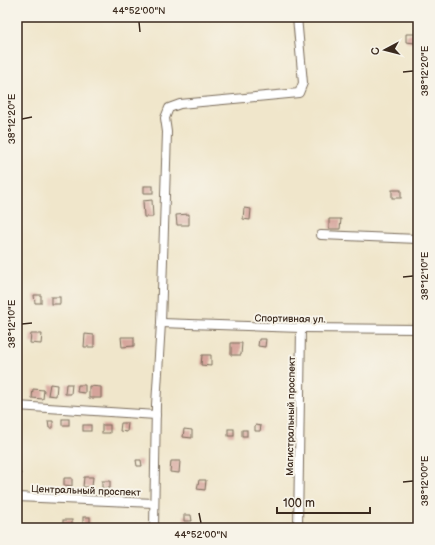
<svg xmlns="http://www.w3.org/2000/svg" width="435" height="545" font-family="'Balsamiq Sans',sans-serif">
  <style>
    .building { fill: #d5a39a }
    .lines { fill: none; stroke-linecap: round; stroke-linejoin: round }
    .minor-casing { stroke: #7a6c5b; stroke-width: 10 }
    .minor { stroke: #fff; stroke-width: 8 }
    .ticks { fill: none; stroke: #3b2a1e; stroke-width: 1.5 }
    .labels { text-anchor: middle; stroke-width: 4; stroke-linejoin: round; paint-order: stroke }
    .street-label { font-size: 10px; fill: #3b2a1e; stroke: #f7f3e8 }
    .neatline { fill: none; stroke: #3b2a1e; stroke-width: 1.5 }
    .ticks-label { font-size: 10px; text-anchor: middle; fill: #3b2a1e }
  </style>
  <rect width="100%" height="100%" fill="#f7f3e8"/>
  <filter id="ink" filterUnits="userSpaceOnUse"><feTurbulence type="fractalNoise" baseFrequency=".025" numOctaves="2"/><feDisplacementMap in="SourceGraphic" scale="8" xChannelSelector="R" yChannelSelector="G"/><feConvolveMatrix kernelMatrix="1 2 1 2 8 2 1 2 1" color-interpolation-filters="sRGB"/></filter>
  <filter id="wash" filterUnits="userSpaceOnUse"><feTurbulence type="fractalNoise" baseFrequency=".012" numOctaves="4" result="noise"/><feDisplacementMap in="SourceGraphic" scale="16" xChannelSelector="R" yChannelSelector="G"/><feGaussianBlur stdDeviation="0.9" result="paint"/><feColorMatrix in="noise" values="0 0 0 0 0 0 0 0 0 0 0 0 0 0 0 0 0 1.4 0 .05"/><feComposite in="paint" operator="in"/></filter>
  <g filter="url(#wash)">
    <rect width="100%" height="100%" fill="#f0e6cb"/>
    <g id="blocks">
      <g class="building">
        <path d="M406 34H415V43L406 42Z"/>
        <rect x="144" y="186" width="9" height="7"/>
        <rect x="392" y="190" width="9" height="8"/>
        <path d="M152 200 153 217H144L143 201Z"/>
        <path d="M244 208 251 209 250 220 243 219Z"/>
        <path d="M189 214V225H177L176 215Z"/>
        <path d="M329 219H341L340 229H329Z"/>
        <path d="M34 295H41V303H35Z"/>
        <rect x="51" y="297" width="9" height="7"/>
        <path d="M31 334H42L41 344 30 343Z"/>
        <path d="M85 334 94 335V347H84Z"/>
        <path d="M121 337H134V346L122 347Z"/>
        <path d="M259 339H266L265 347 258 346Z"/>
        <path d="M231 343H242L241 355H231Z"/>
        <path d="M202 355H211V366L201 365Z"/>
        <path d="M50 384 57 385 56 396 48 395Z"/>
        <path d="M66 384H72L71 394H65Z"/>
        <path d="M78 385H85V393L77 392Z"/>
        <path d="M89 386 101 387V398H89Z"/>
        <path d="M33 389 44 390 43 399 32 398Z"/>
        <rect x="62" y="419" width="7" height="6"/>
        <path d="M48 421H53V428H49Z"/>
        <path d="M121 423H128L127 432 120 431Z"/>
        <rect x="83" y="425" width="8" height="6"/>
        <rect x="102" y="425" width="8" height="8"/>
        <path d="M255 425 261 426 260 431H255Z"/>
        <path d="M184 429 192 430V438L183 437Z"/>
        <rect x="228" y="429" width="6" height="7"/>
        <rect x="242" y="430" width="5" height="6"/>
        <path d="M136 460H141L142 466H137Z"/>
        <path d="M171 461H180L179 473 170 472Z"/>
        <path d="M17 473H21L20 483H17Z"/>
        <path d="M84 477H93L92 487H83Z"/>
        <path d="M64 478H72V486L64 485Z"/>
        <path d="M199 480H206L205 490 197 489Z"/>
        <rect x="102" y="481" width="8" height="7"/>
        <path d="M184 515H191L192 521H184Z"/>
        <rect x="83" y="517" width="7" height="11"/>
        <rect x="63" y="520" width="9" height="8"/>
      </g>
    </g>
  </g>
  <g filter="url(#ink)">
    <use href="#blocks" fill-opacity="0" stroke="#7a6c5b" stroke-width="1"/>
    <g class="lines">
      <g class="minor-casing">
        <g id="minor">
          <path d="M321 235 418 239"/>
          <path d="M161 323 301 328 418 329"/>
          <path d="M17 406 156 415"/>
          <path d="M17 497 154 503"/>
          <path d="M154 528 156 405 161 323 167 132 165 118 169 108 180 104 299 93 303 83 297 17"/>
          <path d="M298 528 301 328"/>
        </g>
      </g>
      <use href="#minor" class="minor"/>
    </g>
  </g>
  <path class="ticks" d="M139 22 140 32M403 72 413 71M22 119 32 117M403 277 413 276M22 324 32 323M403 482 413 481M199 513 201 523"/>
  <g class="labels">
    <g class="street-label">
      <text transform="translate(290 318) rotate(1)" y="4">Спортивная ул.</text>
      <text transform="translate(290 416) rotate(-89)" y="4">Магистральный проспект</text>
      <text transform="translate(86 490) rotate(2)" y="4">Центральный проспект</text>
    </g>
  </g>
  <rect width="435" height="545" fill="none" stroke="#f7f3e8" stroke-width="44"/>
  <g transform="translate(385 50) rotate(263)" stroke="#f7f3e8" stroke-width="3" paint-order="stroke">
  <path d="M0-3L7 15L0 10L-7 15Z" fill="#3b2a1e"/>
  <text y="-6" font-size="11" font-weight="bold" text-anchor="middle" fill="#3b2a1e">С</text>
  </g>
  <path d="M277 507v6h93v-6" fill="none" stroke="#3b2a1e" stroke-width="2"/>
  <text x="283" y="507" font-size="12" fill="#3b2a1e" stroke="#f7f3e8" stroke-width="3" paint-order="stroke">100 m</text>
  <rect x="22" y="22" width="391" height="501" class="neatline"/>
  <g class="ticks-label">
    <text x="139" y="14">44°52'00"N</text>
    <text transform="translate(424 71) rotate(-90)" y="4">38°12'20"E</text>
    <text transform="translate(11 119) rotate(-90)" y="4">38°12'20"E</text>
    <text transform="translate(424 276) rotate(-90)" y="4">38°12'10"E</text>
    <text transform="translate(11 324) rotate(-90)" y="4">38°12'10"E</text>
    <text transform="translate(424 481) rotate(-90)" y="4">38°12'00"E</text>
    <text x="201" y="538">44°52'00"N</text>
  </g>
</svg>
